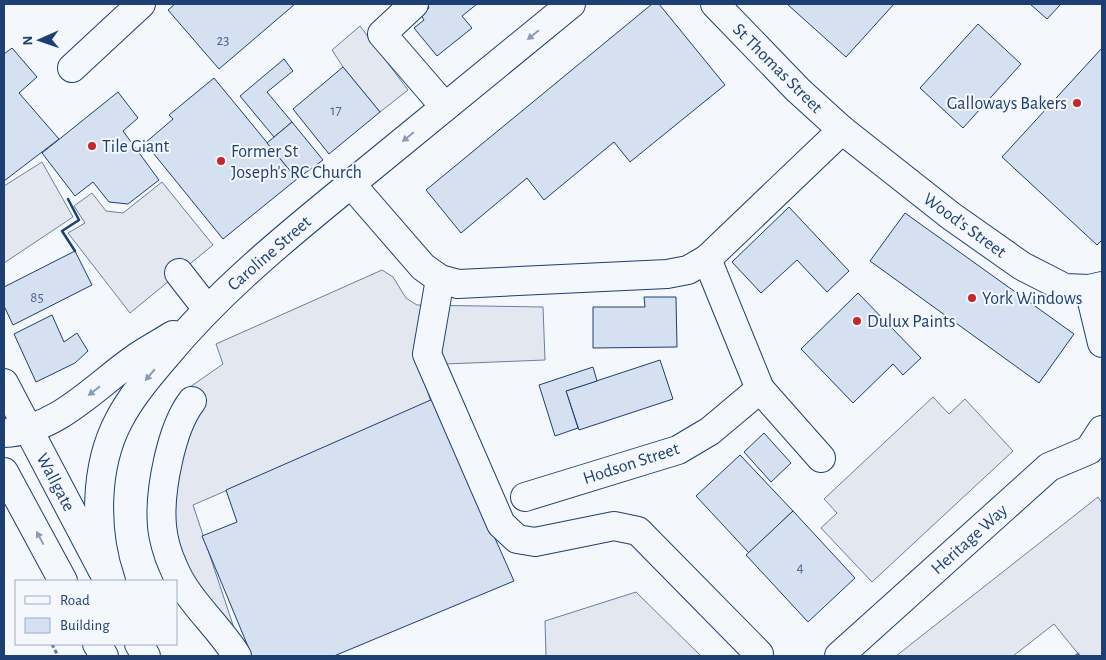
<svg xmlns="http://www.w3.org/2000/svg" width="1106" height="660" font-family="'Alegreya Sans',sans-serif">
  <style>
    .parking { fill: #e3e8f0; stroke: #687fa3 }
    .building { fill: #d5e0f0; stroke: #1d3f73 }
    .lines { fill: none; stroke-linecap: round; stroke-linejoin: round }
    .minor-casing { stroke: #1d3f73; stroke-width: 30 }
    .highway-casing { stroke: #1d3f73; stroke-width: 30 }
    .path { stroke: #5e769c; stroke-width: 3; stroke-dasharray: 4 2.5; stroke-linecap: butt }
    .minor { stroke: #f4f7fb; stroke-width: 28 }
    .highway { stroke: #f4f7fb; stroke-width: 28 }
    .wall { stroke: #1d3f73; stroke-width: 2.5 }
    .oneway { fill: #889bb7 }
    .poi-dot { fill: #c62828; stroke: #f4f7fb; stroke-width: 2 }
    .labels { text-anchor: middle; stroke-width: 4; stroke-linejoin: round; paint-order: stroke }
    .number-label { font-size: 15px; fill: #4b6792 }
    .street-label { font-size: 18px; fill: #1d3f73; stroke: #f4f7fb }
    .poi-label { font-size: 18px; fill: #1d3f73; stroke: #f4f7fb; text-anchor: start }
  </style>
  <rect width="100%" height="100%" fill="#f4f7fb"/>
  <g class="parking">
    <path d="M360 26 408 90 380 112 343 67 332 50Z"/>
    <path d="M42 162 73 217 4 263V186Z"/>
    <path d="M162 182 213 245 130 313 68 233 85 223 74 206 92 193 106 211 123 213Z"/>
    <path d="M382 270 393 277 406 298 417 305 543 307 545 360 445 364 424 380 431 402 193 505 237 637 195 581 177 546 174 507 176 473 196 413 190 387 223 364 216 344Z"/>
    <path d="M933 397 949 414 965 399 1013 451 872 582 821 528 837 513 824 499Z"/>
    <path d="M1098 497 1102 503V656H1080L1054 624 1013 656H896Z"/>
    <path d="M636 592 701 656H546L545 621Z"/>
  </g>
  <g class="building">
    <path d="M175 4H295L219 69 168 10Z"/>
    <path d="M477 4 462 16 472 28 437 56 414 28 424 20 421 15 429 8 427 4Z"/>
    <path d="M652 4H659L725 85 630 162 614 142 544 200 527 178 461 233 426 190Z"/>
    <path d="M787 4H894L846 57Z"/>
    <path d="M1030 4H1061L1047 19Z"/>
    <path d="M978 24 1021 64 963 128 920 88Z"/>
    <path d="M12 48 37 77 19 93 59 139 4 181V54Z"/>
    <path d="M1102 48V240L1097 245 1002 157Z"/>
    <path d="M284 59 293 71 267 92 292 122 274 137 240 96Z"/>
    <path d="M343 67 380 112 329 154 293 109Z"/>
    <path d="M214 78 297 179 223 239 145 143 173 119 169 115Z"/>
    <path d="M118 92 138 118 123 131 159 180 128 204 109 202 93 182 75 196 42 153Z"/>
    <path d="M292 122 323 160 297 179 267 143Z"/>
    <path d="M789 207 849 271 827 292 797 260 761 293 732 262Z"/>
    <path d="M905 213 1074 334 1039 383 870 261Z"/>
    <path d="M75 251 92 285 13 325 4 306V287Z"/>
    <path d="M858 293 921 358 903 375 893 364 853 403 801 349Z"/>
    <path d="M644 297H676L677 347 593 348V307H645Z"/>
    <path d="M52 315 64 342 77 333 88 351 75 363 36 382 14 334Z"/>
    <path d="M660 360 673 399 579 430 566 391Z"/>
    <path d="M593 367 597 381 566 391 578 428 555 436 539 385Z"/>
    <path d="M433 399 514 581 334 656H252L202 536 237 522 226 490Z"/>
    <path d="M764 433 791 463 771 482 744 452Z"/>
    <path d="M740 455 793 511 749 553 696 496Z"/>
    <path d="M793 511 855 578 808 622 746 555Z"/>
  </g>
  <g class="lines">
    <g class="minor-casing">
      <g id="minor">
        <path d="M414 4 382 34 445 107"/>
        <path d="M715 4 798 90 842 130 951 216 1022 266 1065 288 1089 289 1102 286"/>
        <path d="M72 68 141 4"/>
        <path d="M351 184 423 267 440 279 458 284 667 274 688 270 707 259 842 130"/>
        <path d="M179 273 207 309"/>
        <path d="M440 279 427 354 501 524 517 539 535 542 614 526 638 531 759 654"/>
        <path d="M1089 289 1102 343"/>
        <path d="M4 383 105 575"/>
        <path d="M760 389 821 458"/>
        <path d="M192 401C171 428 159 492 162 526 163 538 168 555 173 566 187 601 218 625 237 656"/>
        <path d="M525 497 678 450 710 431 760 389 707 259"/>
        <path d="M839 656 1049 467 1089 450 1102 430"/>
      </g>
    </g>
    <g class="highway-casing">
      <g id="highway">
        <path d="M4 433C57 431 96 385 137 357 149 349 162 342 173 335"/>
        <path d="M4 472 63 581"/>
        <path d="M111 581C94 532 94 467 119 420 131 397 148 377 165 357 218 293 281 241 346 188 421 126 496 65 571 4"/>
        <path d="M97 644 104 656"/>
        <path d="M139 644 146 656"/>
      </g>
    </g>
    <g class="path">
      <path d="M52 644 58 656"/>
      <path d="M1076 656 1081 652"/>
    </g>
    <use href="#minor" class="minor"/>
    <use href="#highway" class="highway"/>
    <path class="wall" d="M68 199 79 220 62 231 75 251"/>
  </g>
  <defs><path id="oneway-solid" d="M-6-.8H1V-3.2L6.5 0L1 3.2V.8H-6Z" transform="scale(1.25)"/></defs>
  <g class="oneway">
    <use href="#oneway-solid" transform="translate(533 35) rotate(141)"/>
    <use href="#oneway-solid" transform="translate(408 137) rotate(141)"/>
    <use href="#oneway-solid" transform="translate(150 375) rotate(130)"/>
    <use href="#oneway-solid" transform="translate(94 391) rotate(142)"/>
    <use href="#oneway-solid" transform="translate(40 538) rotate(-118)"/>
  </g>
  <g class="poi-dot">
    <circle cx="1077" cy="103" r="5"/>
    <circle cx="92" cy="146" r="5"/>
    <circle cx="221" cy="161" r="5"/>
    <circle cx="972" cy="298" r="5"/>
    <circle cx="857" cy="321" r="5"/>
  </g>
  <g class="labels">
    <g class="number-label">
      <text x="223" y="45">23</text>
      <text x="336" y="115">17</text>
      <text x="37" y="302">85</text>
      <text x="800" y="572">4</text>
    </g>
    <g class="street-label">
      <text transform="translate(778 68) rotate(45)" y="6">St Thomas Street</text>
      <text transform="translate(965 225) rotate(36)" y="6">Wood's Street</text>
      <text transform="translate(269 253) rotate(-41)" y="6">Caroline Street</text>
      <text transform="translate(631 463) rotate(-18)" y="6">Hodson Street</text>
      <text transform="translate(56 482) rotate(62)" y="6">Wallgate</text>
      <text transform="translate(969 539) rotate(-42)" y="6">Heritage Way</text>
    </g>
    <g class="poi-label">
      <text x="1067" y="109" text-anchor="end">Galloways Bakers</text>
      <text x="102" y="152">Tile Giant</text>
      <text x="231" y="157">Former St<tspan x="231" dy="21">Joseph's RC Church</tspan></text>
      <text x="982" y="304">York Windows</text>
      <text x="867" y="327">Dulux Paints</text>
    </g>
  </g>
  <rect width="1106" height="660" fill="none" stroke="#1d3f73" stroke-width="10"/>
  <rect x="15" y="580" width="162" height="65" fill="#f4f7fb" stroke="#9eadc5"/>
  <rect x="25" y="596" width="25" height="8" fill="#f4f7fb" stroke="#9eadc5"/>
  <text x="60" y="605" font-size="15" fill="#1d3f73">Road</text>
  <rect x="25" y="618" width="25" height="15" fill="#d5e0f0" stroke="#9eadc5"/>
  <text x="60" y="630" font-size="15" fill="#1d3f73">Building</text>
  <g transform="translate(40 40) rotate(268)" stroke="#f4f7fb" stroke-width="4" paint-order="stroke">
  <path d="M0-4L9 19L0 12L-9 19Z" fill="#1d3f73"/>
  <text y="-8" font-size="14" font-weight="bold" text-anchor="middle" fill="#1d3f73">N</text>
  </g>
</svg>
